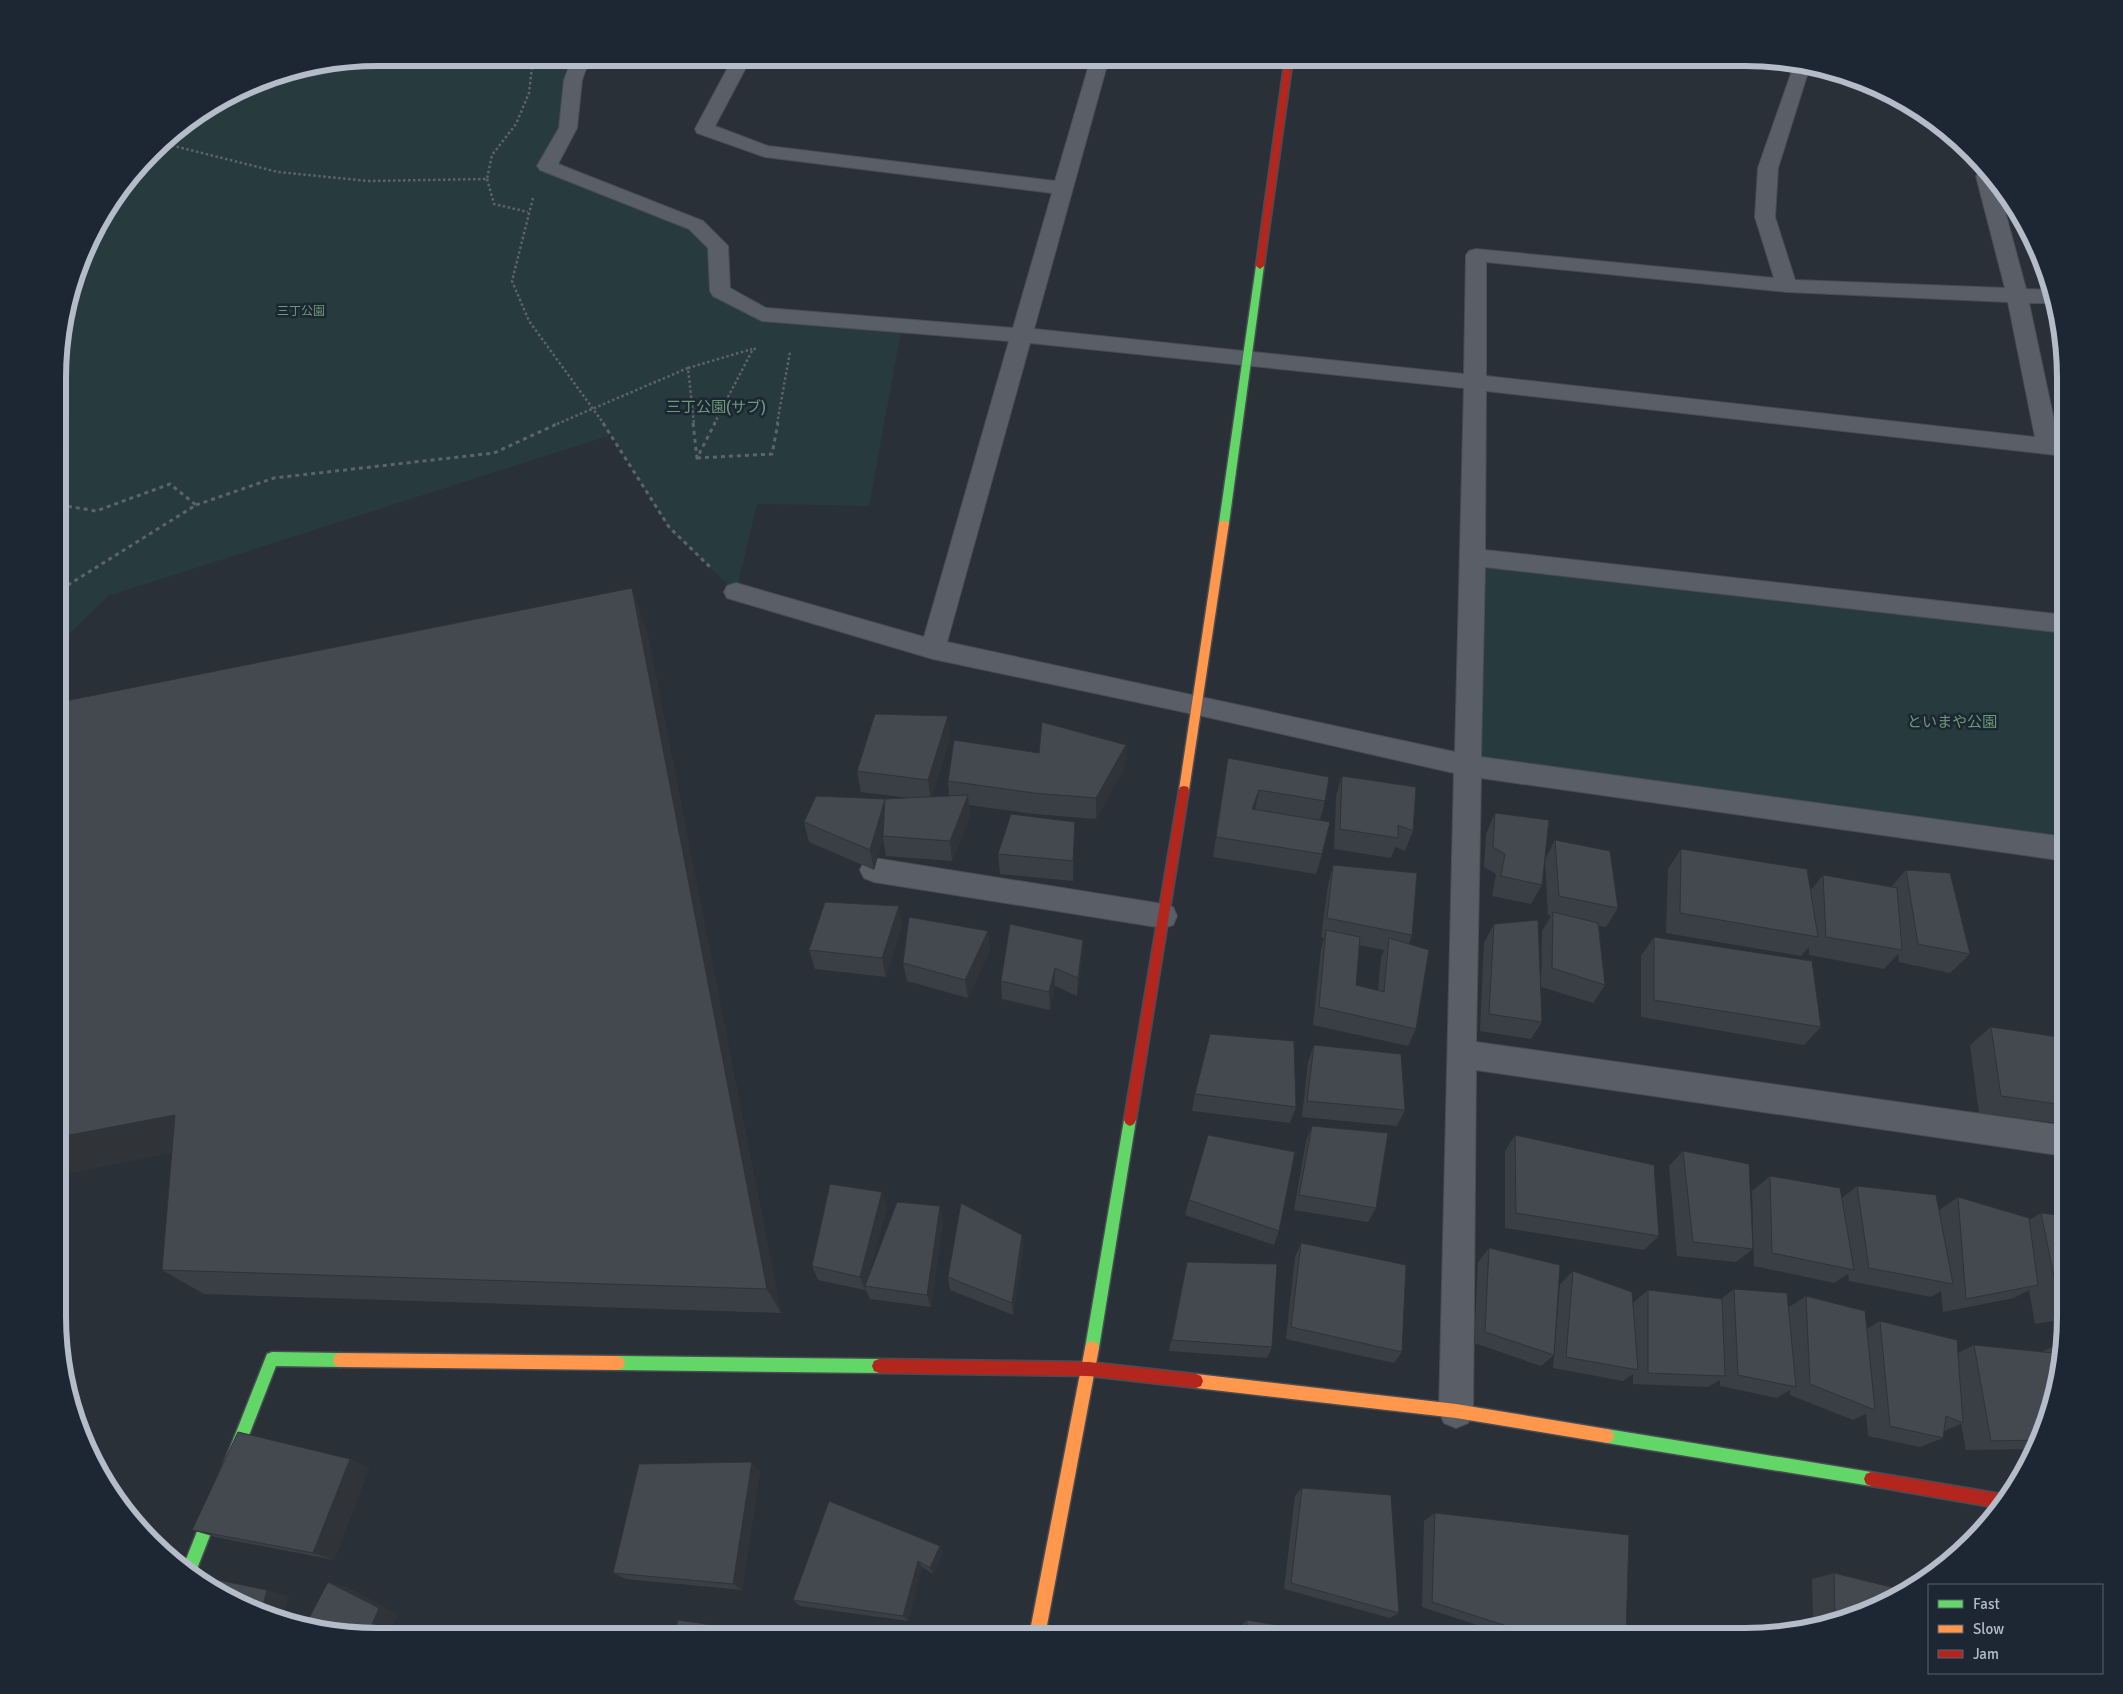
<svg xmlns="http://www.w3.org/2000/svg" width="2123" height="1694" font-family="Signika,'Noto Sans JP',sans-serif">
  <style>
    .green { fill: #273a3e }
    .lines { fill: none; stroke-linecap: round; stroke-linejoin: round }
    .street-casing { stroke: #484c53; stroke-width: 2 }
    .fast-casing { stroke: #484c53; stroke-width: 3 }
    .slow-casing { stroke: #484c53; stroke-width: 3 }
    .jam-casing { stroke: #484c53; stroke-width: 3 }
    .path-far1 { stroke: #5d636a; stroke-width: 2.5; stroke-dasharray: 2.5 2.5; stroke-linecap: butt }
    .path { stroke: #5d636a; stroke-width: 3; stroke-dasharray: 4 4; stroke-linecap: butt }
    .street { fill: #5a5e66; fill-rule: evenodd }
    .fast { fill: #63d668; fill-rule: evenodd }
    .slow { fill: #ff974d; fill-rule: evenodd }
    .jam { fill: #b3261e; fill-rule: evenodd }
    .wall { fill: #3a3f45; fill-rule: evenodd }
    .shaded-wall { fill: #303338 }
    .building { fill: #444950; stroke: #303338 }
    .labels { text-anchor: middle; stroke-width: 5; stroke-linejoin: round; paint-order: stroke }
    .far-park-label { font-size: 12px; fill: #6b9a76; stroke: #1d2633 }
    .park-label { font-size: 15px; fill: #6b9a76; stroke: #1d2633 }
    .rim { fill: none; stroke: #b4bcc9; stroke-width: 6 }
  </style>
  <rect width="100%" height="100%" fill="#2a3038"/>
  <g class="green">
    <path d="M379 58H581L573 80 568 128 547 166 696 225 718 246 721 291 762 314 902 326 869 506 757 504 736 592 671 532 611 435 108 596 60 643V336L100 218 167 137 275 75Z"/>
    <path d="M1473 557 2065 624V849L1469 766Z"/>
  </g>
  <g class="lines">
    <g class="street-casing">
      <g id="street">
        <path d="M572 58H590L582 80 577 128 558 164 703 221 728 246 730 288 766 308 1013 328 1052 193 765 157 697 133 695 129 733 58H751L715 126 768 146 1055 181 1091 58H1109L1034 329 1464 374 1466 255 1469 251 1476 249 1774 278 1755 217 1758 168 1794 65 1809 69 1778 168 1775 217 1795 280 2005 288 1976 176 1982 171 2001 196 2026 289 2051 290 2055 303H2029L2058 439 2065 440V456L1486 391 1485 550 2065 615V633L1485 567 1481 757 2065 837V861L1481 778 1476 1042 2065 1126V1156L1476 1070 1473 1411 1468 1423 1456 1428 1444 1423 1439 1411 1454 773 1198 715 933 659 727 598 724 592 727 586 736 583 924 637 1009 341 762 321 713 296 710 291 708 248 689 229 540 170 537 166 559 128 564 80ZM1486 262 1787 292 2008 302 2035 437 1486 376ZM1030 343 1464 388 1455 752 947 642Z"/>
        <path d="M874 858 1163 904 1173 907 1177 916 1173 925 1163 928 874 882 864 878 860 870 864 862Z"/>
      </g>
    </g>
    <g class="fast-casing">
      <g id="fast">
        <path d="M1260 263 1264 266 1229 523 1224 526 1219 523 1256 266Z"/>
        <path d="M1130 1114 1134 1116 1136 1120 1099 1348 1097 1353 1092 1355 1087 1353 1085 1348 1124 1120 1126 1116Z"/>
        <path d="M272 1352 340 1353 345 1355 347 1360 345 1365 340 1367 276 1366 195 1574 183 1567 265 1359 267 1354Z"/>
        <path d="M618 1356 879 1359 884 1361 886 1366 884 1371 879 1373 618 1370 613 1368 611 1363 613 1358Z"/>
        <path d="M1607 1429 1871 1472 1876 1474 1878 1479 1876 1484 1871 1486 1607 1443 1602 1441 1600 1436 1602 1431Z"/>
      </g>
    </g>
    <g class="slow-casing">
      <g id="slow">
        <path d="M1224 520 1229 523 1189 790 1188 793H1180L1179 790 1219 523Z"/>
        <path d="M1092 1341 1097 1343 1099 1348 1045 1636H1029L1085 1348 1087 1343Z"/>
        <path d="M340 1353 618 1356 623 1358 625 1363 623 1368 618 1370 340 1367 335 1365 333 1360 335 1355Z"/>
        <path d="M1196 1374 1456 1404 1607 1429 1612 1431 1614 1436 1612 1441 1607 1443 1456 1418 1196 1388 1191 1386 1189 1381 1191 1376Z"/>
      </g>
    </g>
    <g class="jam-casing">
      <g id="jam">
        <path d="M1285 58H1293L1264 266 1260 269 1256 266Z"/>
        <path d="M1184 786 1188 787 1189 790 1136 1120 1134 1124 1130 1126 1126 1124 1124 1120 1179 790 1180 787Z"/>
        <path d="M879 1359 1089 1362 1196 1374 1201 1376 1203 1381 1201 1386 1196 1388 1089 1376 879 1373 874 1371 872 1366 874 1361Z"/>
        <path d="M1871 1472 2002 1494 2006 1495 1998 1508 1871 1486 1866 1484 1864 1479 1866 1474Z"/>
      </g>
    </g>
    <g class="path-far1">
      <path d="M162 143 278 172 368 181 487 179 492 155 516 124 529 93 533 58"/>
      <path d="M487 179 494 204 528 212"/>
      <path d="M533 198 512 281 529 321 604 424"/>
      <path d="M688 368 752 349"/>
      <path d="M557 424 688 368 694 424"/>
      <path d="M714 424 753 349H757"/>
      <path d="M777 424 790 352"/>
    </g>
    <g class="path">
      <path d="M603 423 669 527 710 567"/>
      <path d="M693 423 697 458 715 423"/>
      <path d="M697 458 772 454 778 423"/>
      <path d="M2057 483 2065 519"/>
      <path d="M60 505 96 511 170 484 196 505 60 590"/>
      <path d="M196 505 274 478 494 453 559 423"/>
    </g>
    <use href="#street" class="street"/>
    <use href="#fast" class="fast"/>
    <use href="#slow" class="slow"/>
    <use href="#jam" class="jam"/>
  </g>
  <g class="wall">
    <path d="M647 631 781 1313 204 1294 162 1270 172 1153 59 1175 60 702Z"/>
    <path d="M950 737 932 797 949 796 948 781 1039 753 1126 745 1125 766 1096 819 1034 814 969 805 970 816 952 861 886 856 883 839 874 870 809 842 804 822 885 799 909 798 861 792 857 771Z"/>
    <path d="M1228 758 1325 801 1320 820 1322 854 1316 874 1213 857Z"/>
    <path d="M1342 776 1413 831 1405 851 1395 847 1391 858 1334 849 1336 796Z"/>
    <path d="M1495 813 1542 885 1531 904 1492 896 1496 874 1484 867 1486 834Z"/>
    <path d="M1555 840 1618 908 1606 927 1599 926 1605 985 1593 1003 1541 987 1542 931 1551 916 1548 915 1545 860Z"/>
    <path d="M1074 842 1073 881 1000 874 998 854Z"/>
    <path d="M1681 849 1810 891 1823 875 1891 887 1906 870 1970 954 1950 973 1899 962 1898 954 1884 969 1809 955V947L1801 956 1666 933 1668 869Z"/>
    <path d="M1333 865 1412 935 1409 944 1416 1029 1408 1046 1313 1025 1321 949 1324 938 1321 937 1328 885ZM1359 945 1384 950 1381 957 1378 990 1356 985Z"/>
    <path d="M1494 924 1542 1022 1531 1039 1480 1031 1484 943Z"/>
    <path d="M902 925 886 977 815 969 809 950Z"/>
    <path d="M988 931 990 950 968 998 907 981 903 963Z"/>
    <path d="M1654 937 1821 1027 1804 1045 1641 1017V956Z"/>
    <path d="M1083 940 1082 959 1077 996 1055 986 1050 1010 1002 999 1001 981Z"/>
    <path d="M1991 1027 2065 1038V1124L1979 1113 1970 1045Z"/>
    <path d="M1314 1045 1405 1110 1397 1126 1302 1117 1308 1062Z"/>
    <path d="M1195 1094 1296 1107 1290 1123 1192 1111Z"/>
    <path d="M1312 1126 1376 1208 1368 1222 1294 1210 1306 1141Z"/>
    <path d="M1515 1135 1659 1236 1644 1250 1505 1228V1151Z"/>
    <path d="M1683 1151 1753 1249 1736 1262 1677 1256 1669 1166Z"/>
    <path d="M1770 1176 1842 1198 1857 1186 1939 1210 1958 1197 2029 1220 2041 1213 2065 1216V1319L2035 1324 2029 1290 2014 1298 1943 1312 1941 1291 1931 1297 1849 1281 1848 1274 1834 1283 1754 1266 1752 1191Z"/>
    <path d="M1189 1200 1279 1231 1274 1245 1185 1215Z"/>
    <path d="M887 1207 867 1279 943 1220 931 1307 870 1299 865 1288V1290L818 1280 812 1266Z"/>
    <path d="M1022 1235 1023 1249 1013 1315 950 1290 948 1277Z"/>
    <path d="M1301 1243 1402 1352 1394 1363 1286 1339 1295 1257Z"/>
    <path d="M1489 1248 1554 1355 1541 1366 1474 1343 1478 1262Z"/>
    <path d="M1187 1262 1272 1347 1267 1358 1169 1351Z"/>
    <path d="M1573 1271 1633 1303 1648 1290 1721 1299 1734 1289 1789 1307 1806 1296 1867 1329 1880 1321 1958 1353 1974 1345 2043 1352V1351L2064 1342 2041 1439 2034 1449 1966 1450 1961 1424 1944 1431 1943 1438 1920 1447 1868 1436 1866 1414 1853 1420 1790 1395V1390L1777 1398 1720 1386V1380L1708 1387 1633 1384V1374L1623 1381 1553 1368 1560 1284Z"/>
    <path d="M350 1459 369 1468 334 1560 215 1537 192 1530Z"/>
    <path d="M760 1471 742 1590 626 1579 613 1573Z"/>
    <path d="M1302 1488 1399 1613 1390 1618 1284 1589 1295 1496Z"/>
    <path d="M1435 1513 1626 1636H1510L1422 1607 1424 1521Z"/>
    <path d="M940 1546 943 1553 933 1574 922 1567 908 1621 800 1606 793 1600Z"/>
    <path d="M1834 1573 1868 1612 1813 1623 1812 1579Z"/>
    <path d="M1926 1579 1923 1582 1904 1593 1903 1585Z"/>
    <path d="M1247 1620 1342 1636H1241L1242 1625Z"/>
  </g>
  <g class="shaded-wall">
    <path d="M632 588 647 631 781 1313 767 1289Z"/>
    <path d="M948 716 950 737 931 801 928 780Z"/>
    <path d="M1126 745 1125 766 1096 819V798Z"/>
    <path d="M1259 790 1255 811 1252 809Z"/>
    <path d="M968 795 970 816 952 861 950 841Z"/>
    <path d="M885 799 883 836V839L874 870 870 850Z"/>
    <path d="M899 906 902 925 886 977 882 958Z"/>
    <path d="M988 931 990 950 968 998 965 980Z"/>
    <path d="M1083 940 1082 959 1077 996 1078 978Z"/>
    <path d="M1055 968V986L1050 1010 1049 992Z"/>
    <path d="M175 1115 214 1145 59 1175V1137Z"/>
    <path d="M882 1192 887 1207 866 1287 865 1286V1290L860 1277Z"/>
    <path d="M940 1206 943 1220 931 1307 927 1295Z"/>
    <path d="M1022 1235 1023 1249 1013 1315 1012 1303Z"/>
    <path d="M350 1459 369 1468 334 1560 313 1553Z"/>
    <path d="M752 1462 760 1471 742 1590 733 1584Z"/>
    <path d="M940 1546 943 1553 933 1574 930 1568Z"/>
    <path d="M918 1561 922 1567 908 1621 903 1616Z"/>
    <path d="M328 1582 348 1587 398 1614 388 1636H367Z"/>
    <path d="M267 1590 289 1596 283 1618 261 1613Z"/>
  </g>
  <g class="building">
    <path d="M632 588 767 1289 162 1270 175 1115 59 1137 60 702Z"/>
    <path d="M875 714 948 716 928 780 857 771Z"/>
    <path d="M1042 722 1126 745 1096 798 1034 793 948 781 954 740 1039 753Z"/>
    <path d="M1228 758 1329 777 1325 801 1259 790 1252 809 1330 822 1322 854 1216 837Z"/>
    <path d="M1342 776 1416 787 1413 831 1398 825V838L1340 829Z"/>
    <path d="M968 795 950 841 883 836 885 799Z"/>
    <path d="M816 796 885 799 870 850 804 822Z"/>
    <path d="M1495 813 1549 820 1542 885 1501 876 1505 854 1493 847Z"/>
    <path d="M1011 814 1075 822 1073 861 998 854Z"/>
    <path d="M1555 840 1610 851 1618 908 1559 896Z"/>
    <path d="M1681 849 1807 869 1818 937 1680 913Z"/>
    <path d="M1333 865 1417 873 1412 935 1327 918Z"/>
    <path d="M1906 870 1950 873 1970 954 1918 944Z"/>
    <path d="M1823 875 1897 888 1902 950 1826 937Z"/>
    <path d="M825 902 899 906 882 958 809 950Z"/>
    <path d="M1553 912 1598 923 1605 985 1552 968Z"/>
    <path d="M909 917 988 931 965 980 903 963Z"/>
    <path d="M1538 920 1542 1022 1489 1014 1494 924Z"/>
    <path d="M1010 924 1083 940 1078 978 1055 968 1049 992 1001 981Z"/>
    <path d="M1326 930 1360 937 1356 985 1384 992 1389 938 1429 950 1416 1029 1319 1007Z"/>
    <path d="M1654 937 1812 961 1821 1027 1654 1000Z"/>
    <path d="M1991 1027 2065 1038V1105L2001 1096Z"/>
    <path d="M1210 1034 1294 1041 1296 1107 1195 1094Z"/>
    <path d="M1314 1045 1401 1054 1405 1110 1307 1101Z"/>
    <path d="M1312 1126 1388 1133 1376 1208 1299 1195Z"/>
    <path d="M1208 1135 1295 1152 1279 1231 1189 1200Z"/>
    <path d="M1515 1135 1654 1165 1659 1236 1516 1213Z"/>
    <path d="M1683 1151 1749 1164 1753 1249 1693 1242Z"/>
    <path d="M1770 1176 1840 1188 1854 1270 1772 1253Z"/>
    <path d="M830 1184 882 1192 860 1277 812 1266Z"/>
    <path d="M1857 1186 1936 1195 1953 1284 1869 1268Z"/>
    <path d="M1958 1197 2029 1218 2038 1285 1966 1299Z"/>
    <path d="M897 1202 940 1206 927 1295 865 1286Z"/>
    <path d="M961 1203 1022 1235 1012 1303 948 1277Z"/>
    <path d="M2041 1213 2065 1216V1311H2061Z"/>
    <path d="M1301 1243 1406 1265 1402 1352 1291 1327Z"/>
    <path d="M1489 1248 1560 1265 1554 1355 1485 1332Z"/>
    <path d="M1187 1262 1277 1264 1272 1347 1172 1340Z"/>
    <path d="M1573 1271 1632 1292 1638 1370 1566 1357Z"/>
    <path d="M1734 1289 1787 1293 1796 1387 1738 1375Z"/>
    <path d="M1648 1290 1722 1299 1725 1376 1648 1373Z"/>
    <path d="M1806 1296 1865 1311 1875 1410 1810 1384Z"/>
    <path d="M1880 1321 1957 1340 1963 1423 1946 1416 1943 1438 1890 1426Z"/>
    <path d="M1974 1345 2053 1353 2057 1372 2040 1440 1991 1441Z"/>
    <path d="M238 1432 350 1459 313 1553 192 1530Z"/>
    <path d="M752 1462 733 1584 613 1573 639 1464Z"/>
    <path d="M1302 1488 1391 1495 1399 1613 1291 1583Z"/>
    <path d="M829 1501 940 1546 930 1568 918 1561 903 1616 793 1600Z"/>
    <path d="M1435 1513 1629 1535 1626 1636H1538L1432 1602Z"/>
    <path d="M1834 1573 1903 1590 1904 1593 1868 1612 1835 1618Z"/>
    <path d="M199 1576 267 1590 261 1613 255 1612 199 1577Z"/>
    <path d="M328 1582 379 1608 367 1636H358L306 1624Z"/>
    <path d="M678 1620 789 1636H674Z"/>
    <path d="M1247 1620 1342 1636H1246Z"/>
  </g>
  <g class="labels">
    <g class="far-park-label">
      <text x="301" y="315">三丁公園</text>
    </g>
    <g class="park-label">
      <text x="716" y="412">三丁公園(サブ)</text>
      <text x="1952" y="727">といまや公園</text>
    </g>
  </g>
  <path d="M0 0H2123V1694H0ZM378 66H1745A312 312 0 0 1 2057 378V1316A312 312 0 0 1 1745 1628H378A312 312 0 0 1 66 1316V378A312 312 0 0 1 378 66Z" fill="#1d2633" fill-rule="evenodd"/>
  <path class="rim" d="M378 66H1745A312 312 0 0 1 2057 378V1316A312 312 0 0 1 1745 1628H378A312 312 0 0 1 66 1316V378A312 312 0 0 1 378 66Z"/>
  <rect x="1928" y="1584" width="175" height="90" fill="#1d2633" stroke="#59626f"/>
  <rect x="1938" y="1600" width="25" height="8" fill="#63d668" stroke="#59626f"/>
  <text x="1973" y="1609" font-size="15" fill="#b4bcc9">Fast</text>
  <rect x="1938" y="1625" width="25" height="8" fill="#ff974d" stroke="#59626f"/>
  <text x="1973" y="1634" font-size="15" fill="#b4bcc9">Slow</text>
  <rect x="1938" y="1650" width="25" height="8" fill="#b3261e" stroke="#59626f"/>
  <text x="1973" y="1659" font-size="15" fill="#b4bcc9">Jam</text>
</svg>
